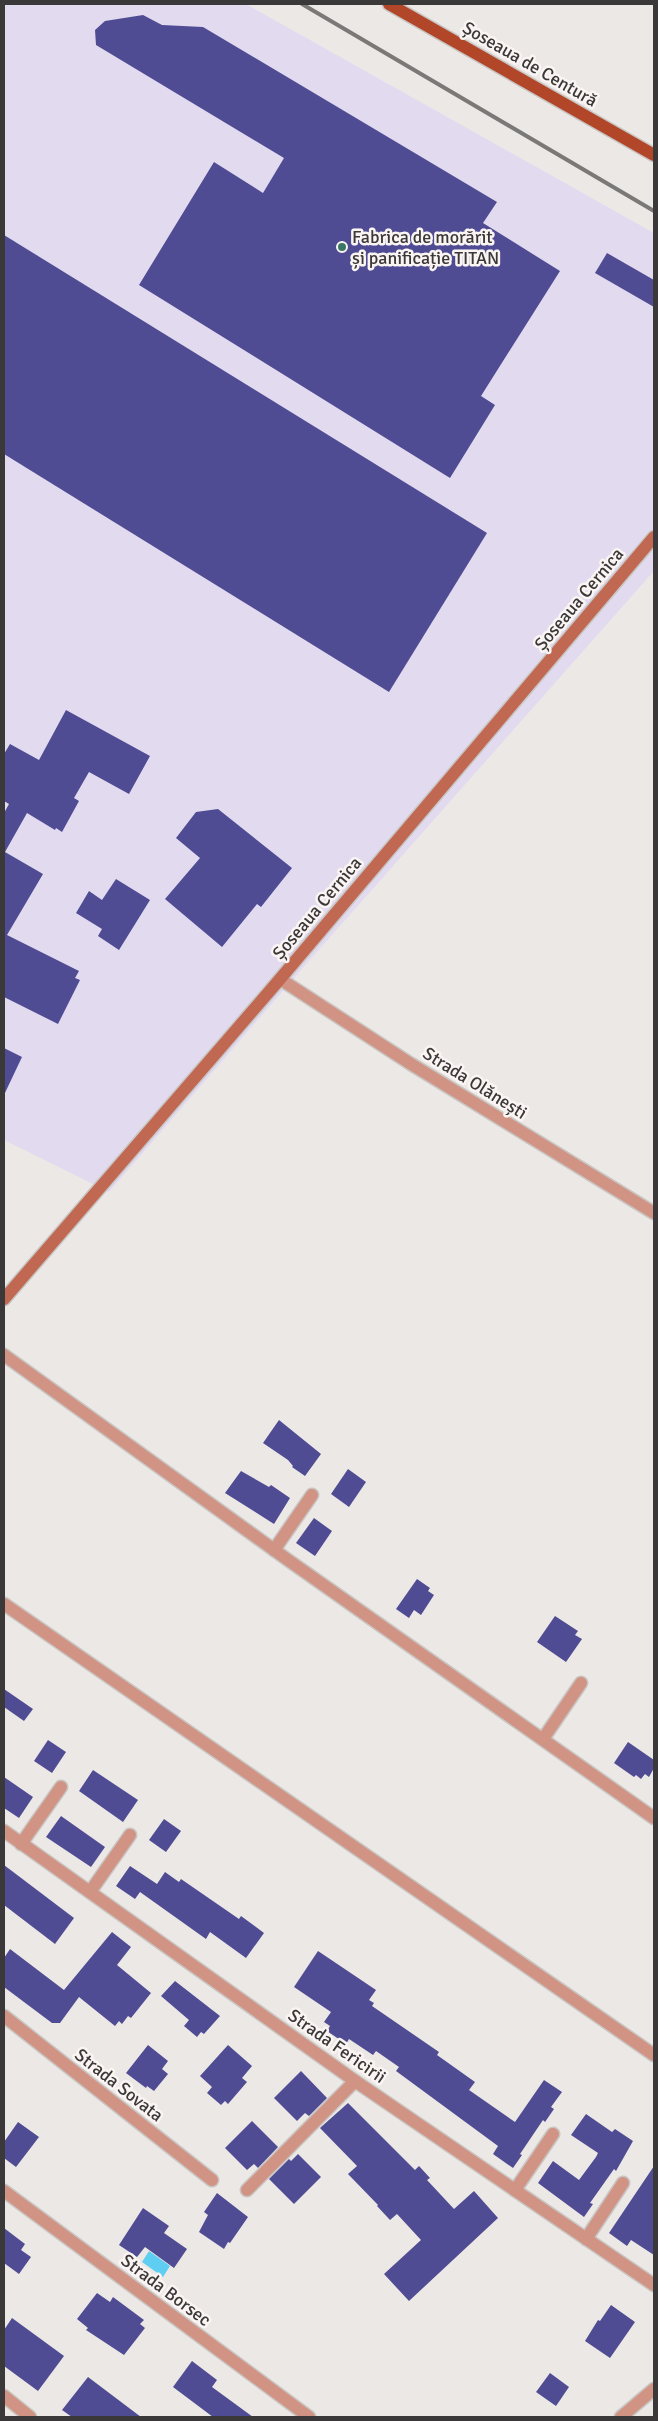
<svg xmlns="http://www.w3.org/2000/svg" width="658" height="2421" font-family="Signika,sans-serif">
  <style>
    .industrial { fill: #e2dbf0 }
    .water { fill: #5ecff2 }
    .building { fill: #504c93 }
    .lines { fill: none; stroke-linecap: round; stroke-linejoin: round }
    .street-casing { stroke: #c8c5c3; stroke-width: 15 }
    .secondary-casing { stroke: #c8c5c3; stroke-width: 15 }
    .primary-casing { stroke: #c8c5c3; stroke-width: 15 }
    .street { stroke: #d19484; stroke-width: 12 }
    .secondary { stroke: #c06851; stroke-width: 12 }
    .primary { stroke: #b24629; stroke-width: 12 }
    .rail { stroke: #7b7978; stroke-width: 4 }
    .poi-dot { fill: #387764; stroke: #faf5f3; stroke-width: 2 }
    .labels { text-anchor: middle; stroke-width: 5; stroke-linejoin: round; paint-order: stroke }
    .street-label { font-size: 18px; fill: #3a3838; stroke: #faf5f3 }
    .poi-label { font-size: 18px; fill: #3a3838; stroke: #faf5f3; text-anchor: start }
  </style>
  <rect width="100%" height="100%" fill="#ece8e6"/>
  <path class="industrial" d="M4 4H246L654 233V571L301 970 109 1192 4 1140Z"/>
  <path class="water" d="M149 2251 170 2266 163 2277 142 2262Z"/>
  <g class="building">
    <path d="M143 15 162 25 203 27 497 202 483 223 560 271 481 396 495 405 450 478 139 285 214 162 263 193 284 158 96 45 95 30 105 21Z"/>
    <path d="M4 235 487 533 389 692 4 454Z"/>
    <path d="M607 253 654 280V307L595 273Z"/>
    <path d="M66 710 150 756 129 794 89 772 74 798 79 801 62 832 56 828 55 830 27 813 5 852 43 874 7 935 79 971 75 978 80 980 58 1024 4 997V813L9 804 4 801V754L10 744 39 760Z"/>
    <path d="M218 809 292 868 261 907 257 904 222 947 165 899 200 858 176 838 196 812Z"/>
    <path d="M116 879 150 900 119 950 98 936 102 929 76 913 89 891 102 900Z"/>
    <path d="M4 1048 22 1057 4 1095Z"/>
    <path d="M279 1420 321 1454 305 1476 292 1467 293 1466 288 1460 263 1443Z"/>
    <path d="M348 1469 366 1482 349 1507 331 1494Z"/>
    <path d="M241 1471 269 1487 271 1485 290 1498 274 1524 225 1493Z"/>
    <path d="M314 1518 332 1531 315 1556 296 1543Z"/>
    <path d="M417 1579 430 1588 428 1591 434 1595 421 1615 414 1610 409 1618 396 1609Z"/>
    <path d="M555 1616 578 1631 575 1635 582 1639 566 1662 537 1642Z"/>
    <path d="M4 1689 33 1709 24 1721 4 1707Z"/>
    <path d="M48 1740 66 1752 52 1773 34 1761Z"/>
    <path d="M628 1742 654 1760V1768L649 1777 645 1774 641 1779 636 1775 634 1777 614 1763Z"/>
    <path d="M93 1770 138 1800 123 1822 79 1791Z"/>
    <path d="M4 1777 33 1797 19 1818 4 1808Z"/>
    <path d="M61 1816 105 1847 91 1867 46 1837Z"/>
    <path d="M164 1819 181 1831 166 1852 149 1840Z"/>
    <path d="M4 1865 74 1918 55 1944 4 1905Z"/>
    <path d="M130 1866 157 1884 165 1872 179 1882 181 1879 239 1919 241 1916 264 1933 246 1958 210 1932 206 1939 140 1892 135 1899 116 1886Z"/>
    <path d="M112 1932 131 1947 117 1965 151 1993 131 2018 128 2016 122 2024 119 2021 115 2026 79 1997 60 2023H52L4 1987V1958L10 1949 64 1990Z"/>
    <path d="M318 1951 376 1990 369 2000 374 2003 372 2006 439 2052 437 2055 475 2082 469 2090 515 2122 544 2080 562 2092 551 2107 554 2109 545 2122 543 2120 520 2154 522 2155 513 2168 493 2154 498 2146 396 2071 399 2067 376 2051 373 2055 349 2039 346 2044 327 2031 330 2026 324 2022 331 2012 294 1987Z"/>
    <path d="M175 1981 220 2016 204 2034 201 2032 197 2037 184 2026 189 2020 161 1996Z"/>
    <path d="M148 2045 168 2061 162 2069 168 2074 154 2091 147 2086 146 2088 126 2073Z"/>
    <path d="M228 2045 252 2066 242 2078 247 2082 228 2104 225 2101 221 2105 207 2093 212 2087 200 2076Z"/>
    <path d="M301 2071 327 2098 309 2116 305 2113 297 2121 274 2098Z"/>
    <path d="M348 2103 415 2170 419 2166 430 2178 427 2180 454 2209 474 2191 498 2218 409 2301 384 2274 421 2240 397 2214 390 2220 377 2206 378 2205 348 2174 357 2166 320 2128Z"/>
    <path d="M586 2114 612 2132 615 2129 633 2141 616 2171 614 2169 590 2203 593 2204 584 2217 538 2183 553 2161 579 2180 596 2157 598 2153 571 2135Z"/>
    <path d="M252 2121 278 2147 258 2168 254 2164 247 2170 225 2148Z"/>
    <path d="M18 2122 39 2137 16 2167 4 2158V2142Z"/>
    <path d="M298 2154 321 2177 294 2204 269 2179 289 2159 291 2161Z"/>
    <path d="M654 2166V2255L631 2240 627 2246 609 2233Z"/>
    <path d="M217 2193 248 2217 230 2243 228 2242 224 2249 199 2232 208 2215 204 2212Z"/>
    <path d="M143 2208 169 2226 164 2233 187 2249 174 2268 145 2247 137 2257 119 2245Z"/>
    <path d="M4 2228 25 2244 21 2250 31 2257 19 2274 4 2263Z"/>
    <path d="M97 2293 110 2302 113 2297 144 2320 140 2324 145 2328 124 2355 86 2330 88 2328 77 2319Z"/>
    <path d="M611 2305 635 2322 610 2358 585 2341 598 2320 600 2321Z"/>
    <path d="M12 2318 64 2356 38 2391 4 2366V2330Z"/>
    <path d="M192 2361 217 2380 212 2387 253 2417H213L173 2387Z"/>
    <path d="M550 2373 569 2387 556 2406 536 2392Z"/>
    <path d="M88 2377 141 2417H72L62 2410Z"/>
  </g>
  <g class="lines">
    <g class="street-casing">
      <g id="street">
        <path d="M280 979 411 1064 654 1213"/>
        <path d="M4 1355 288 1560 654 1818"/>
        <path d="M274 1550 312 1495"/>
        <path d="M4 1604 654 2055"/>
        <path d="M543 1739 581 1683"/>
        <path d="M4 1831 355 2081 654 2285"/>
        <path d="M21 1844 61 1787"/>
        <path d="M90 1892 130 1835"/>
        <path d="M4 2016 212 2180"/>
        <path d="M247 2190 355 2081"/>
        <path d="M515 2190 553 2134"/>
        <path d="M4 2191 309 2417"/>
        <path d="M586 2239 623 2183"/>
        <path d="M4 2396 30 2417"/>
        <path d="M621 2417 654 2389"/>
      </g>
    </g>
    <g class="secondary-casing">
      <path id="secondary" d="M4 1299 280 979 654 537"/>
    </g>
    <g class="primary-casing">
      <path id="primary" d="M389 4 654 155"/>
    </g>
    <use href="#street" class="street"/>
    <use href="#secondary" class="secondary"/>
    <use href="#primary" class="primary"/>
    <path class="rail" d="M302 4 654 211"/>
  </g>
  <circle class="poi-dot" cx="342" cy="247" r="5"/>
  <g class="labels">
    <g class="street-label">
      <text transform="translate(530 64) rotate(30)" y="6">Șoseaua de Centură</text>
      <text transform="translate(579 599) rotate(-50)" y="6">Șoseaua Cernica</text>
      <text transform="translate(317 908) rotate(-50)" y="6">Șoseaua Cernica</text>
      <text transform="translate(475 1083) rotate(32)" y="6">Strada Olănești</text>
      <text transform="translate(337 2046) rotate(35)" y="6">Strada Fericirii</text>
      <text transform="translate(119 2085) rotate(38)" y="6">Strada Sovata</text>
      <text transform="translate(166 2290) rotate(37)" y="6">Strada Borsec</text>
    </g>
    <g class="poi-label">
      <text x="352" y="243">Fabrica de morărit<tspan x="352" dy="21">și panificație TITAN</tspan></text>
    </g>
  </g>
  <rect width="658" height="2421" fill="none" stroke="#3a3838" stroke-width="10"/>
</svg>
